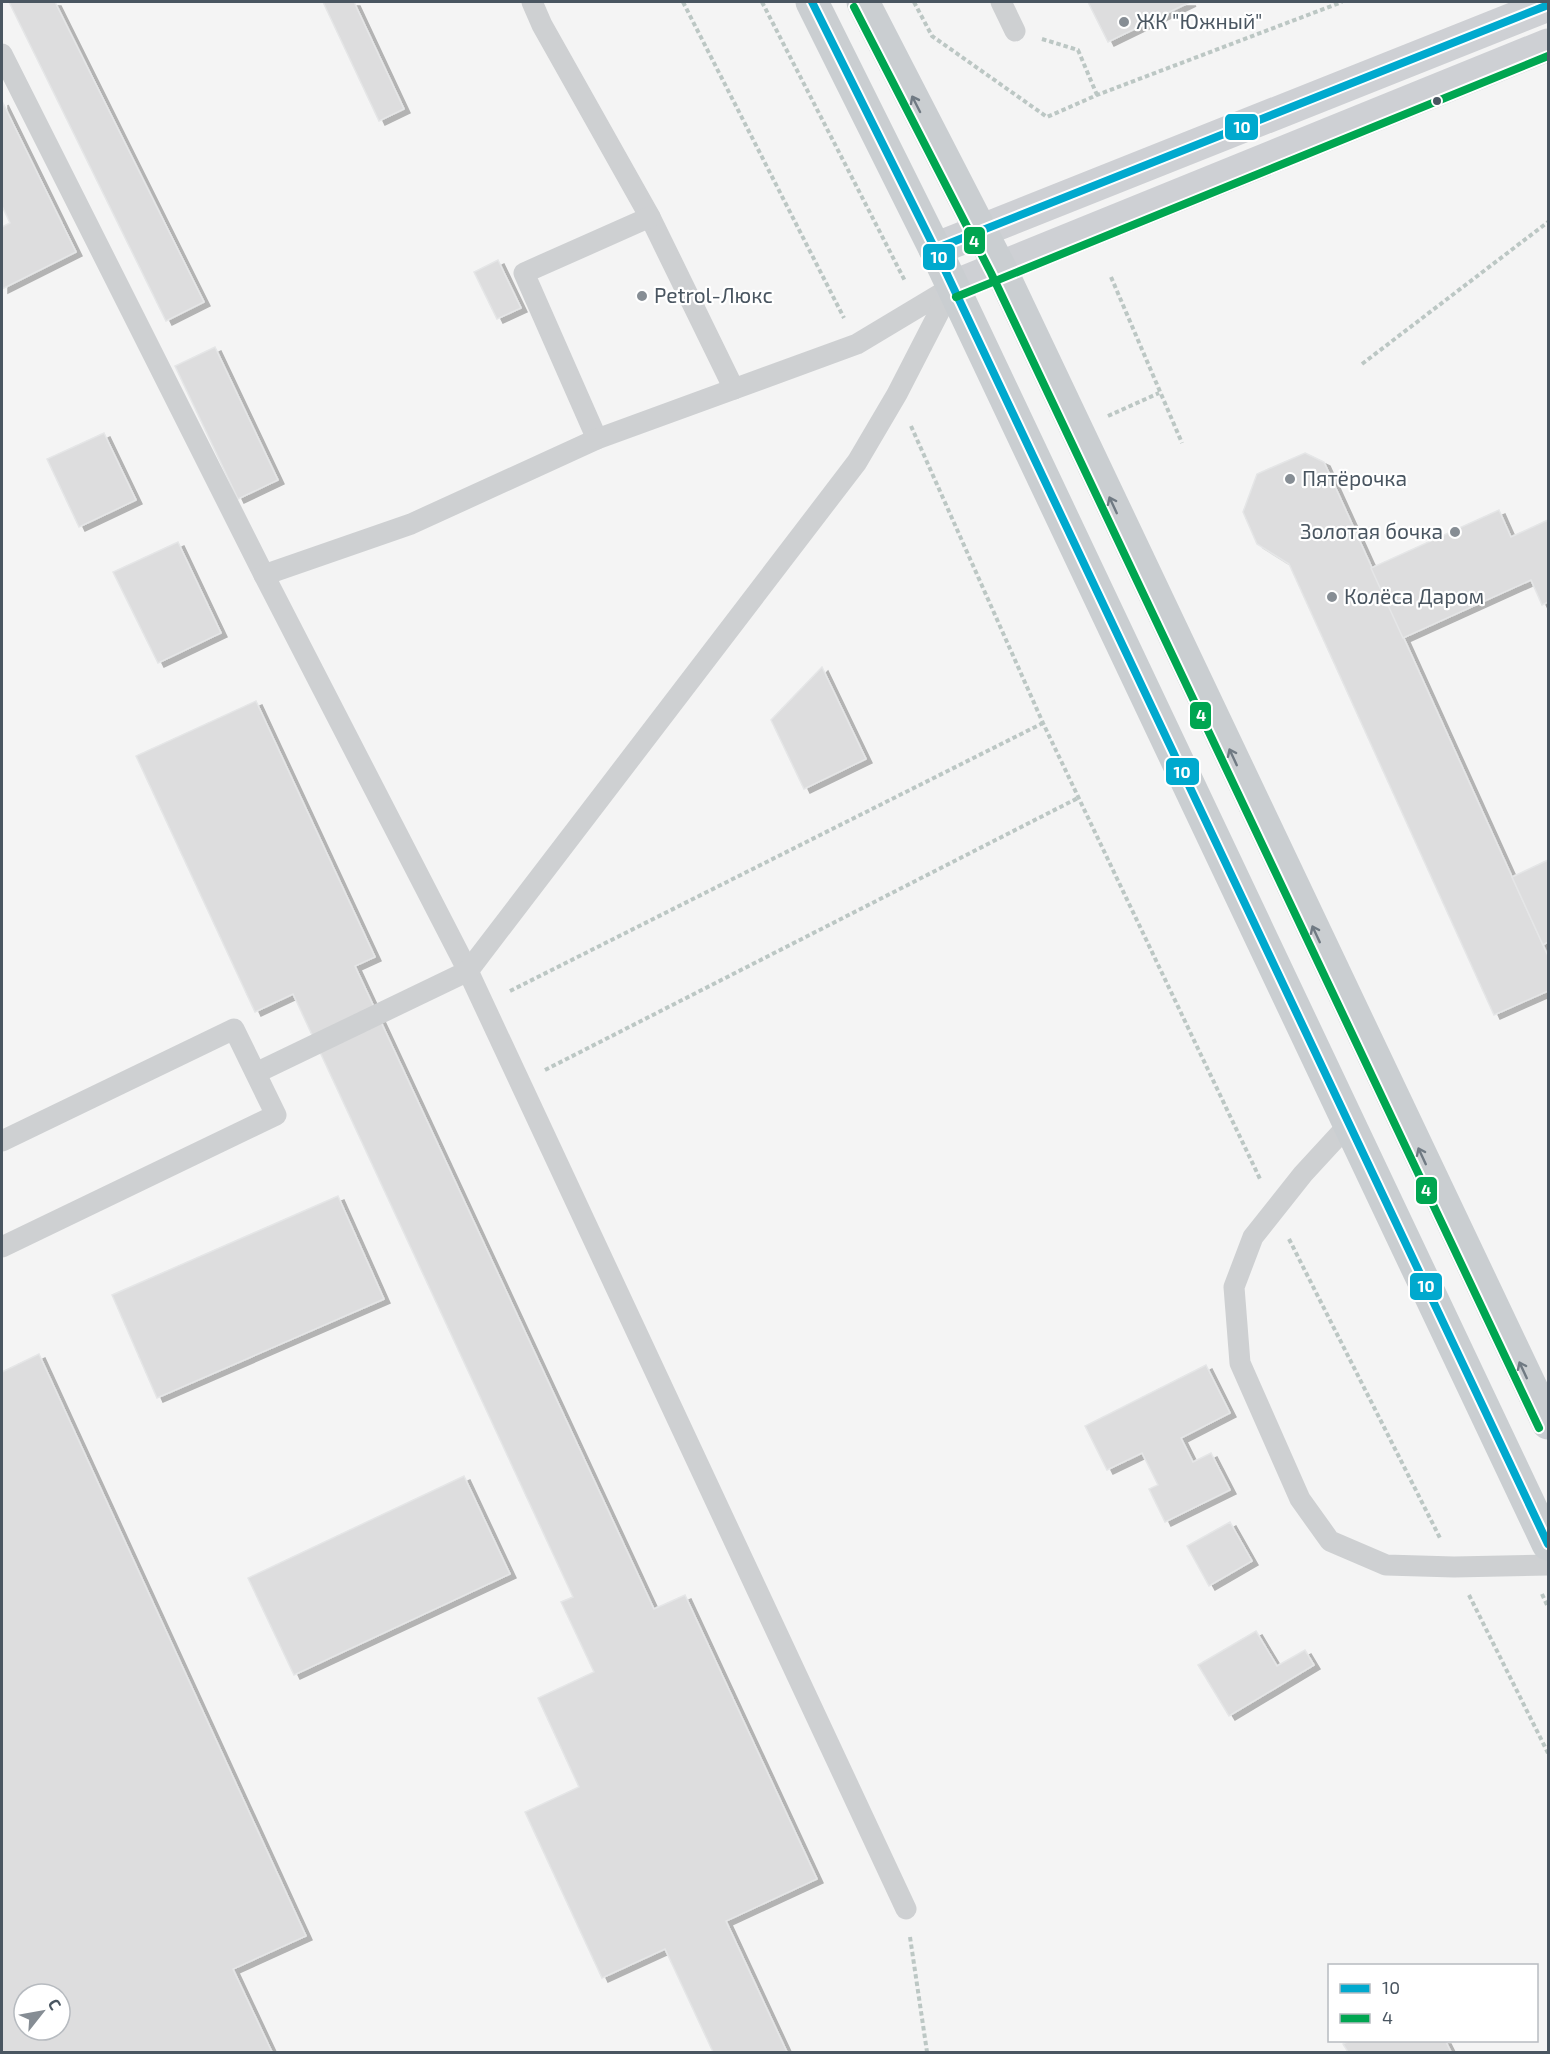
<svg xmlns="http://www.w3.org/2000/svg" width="1550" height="2054" font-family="'Exo 2',sans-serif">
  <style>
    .building { fill: #ddddde; stroke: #e5e6e7; stroke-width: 1.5; fill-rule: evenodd; filter: url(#shadow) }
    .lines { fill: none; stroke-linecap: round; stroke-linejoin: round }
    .path { stroke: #bcc7c4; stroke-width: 4; stroke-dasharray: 4.5 3; stroke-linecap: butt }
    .lane { stroke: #ced0d2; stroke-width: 21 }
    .secondary { stroke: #ced0d4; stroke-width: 33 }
    .primary { stroke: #caced1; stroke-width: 33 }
    .bus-1-casing { stroke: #fff; stroke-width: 12 }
    .bus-2-casing { stroke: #fff; stroke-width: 12 }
    .bus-1 { stroke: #00a9ce; stroke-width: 8 }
    .bus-2 { stroke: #00a651; stroke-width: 8 }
    .oneway { stroke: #707a83 }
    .poi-dot { fill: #868d94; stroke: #fff; stroke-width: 2 }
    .bus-dot { fill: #4a5661; stroke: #fff; stroke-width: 2 }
    .labels { text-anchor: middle; stroke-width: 4.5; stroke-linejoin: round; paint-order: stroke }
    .poi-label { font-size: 21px; fill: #4a5661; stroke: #fff; text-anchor: start }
    .line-badge { stroke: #fff; stroke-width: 2 }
    .badge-label { font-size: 16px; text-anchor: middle; font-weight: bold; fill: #fff }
  </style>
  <defs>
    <filter id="shadow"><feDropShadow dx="6" dy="4" stdDeviation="0" flood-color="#0004"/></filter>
  </defs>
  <rect width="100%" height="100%" fill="#f4f4f4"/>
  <g class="building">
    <path d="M9 2H55L204 302 166 321Z"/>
    <path d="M323 2H354L404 109 379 121Z"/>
    <path d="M1088 2H1190L1108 42Z"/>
    <path d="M2 101 76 252 2 289V227L10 223 2 206Z"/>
    <path d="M498 260 521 308 497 319 474 272Z"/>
    <path d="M215 347 278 480 238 499 175 366Z"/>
    <path d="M104 433 136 500 79 527 47 459Z"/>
    <path d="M1305 453 1324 462 1548 956V991L1494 1015 1289 564 1257 544 1243 512 1257 474Z"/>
    <path d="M1499 510 1511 537 1548 520V602L1542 605 1531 580 1403 638 1371 568Z"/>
    <path d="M178 542 221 633 158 663 113 572Z"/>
    <path d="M822 667 866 759 804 789 771 720Z"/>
    <path d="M256 701 375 957 355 966 654 1609 685 1595 817 1879 726 1921 787 2052H713L665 1949 602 1978 525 1812 579 1787 538 1698 594 1672 561 1602 573 1597 293 994 255 1012 136 756Z"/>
    <path d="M1548 860V942L1543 945 1512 877Z"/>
    <path d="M338 1196 384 1299 157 1398 112 1295Z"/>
    <path d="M39 1354 306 1936 233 1969 272 2052H2V1372ZM24 1994H60V2030H24Z"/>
    <path d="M1206 1365 1230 1413 1181 1438 1193 1462 1211 1453 1230 1490 1165 1522 1149 1489 1158 1485 1142 1453 1107 1470 1085 1426Z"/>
    <path d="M464 1476 510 1574 294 1675 248 1578Z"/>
    <path d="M1230 1522 1252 1561 1209 1586 1187 1546Z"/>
    <path d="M1256 1631 1277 1666 1305 1650 1314 1665 1229 1716 1198 1665Z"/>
    <path d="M1351 2040H1445L1451 2052H1348L1343 2044Z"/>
  </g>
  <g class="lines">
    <g class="path">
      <path d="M683 2 844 318"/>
      <path d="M762 2 905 281"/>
      <path d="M914 2 932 36 1047 117 1097 95 1342 2"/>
      <path d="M1042 39 1078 50 1097 95"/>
      <path d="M1111 277 1182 443"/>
      <path d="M1362 364 1548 222"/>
      <path d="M1108 416 1159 393"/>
      <path d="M911 426 1043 723 1261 1181"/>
      <path d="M510 991 1043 723"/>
      <path d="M545 1070 1078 798"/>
      <path d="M1289 1239 1440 1538"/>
      <path d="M1542 1594 1548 1607"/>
      <path d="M1469 1595 1548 1753"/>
      <path d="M910 1937 927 2052"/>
    </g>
    <g class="lane">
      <path d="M532 2 542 25 650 217 734 389"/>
      <path d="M1001 2 1015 31"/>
      <path d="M2 54 264 575 468 971 906 1909"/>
      <path d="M597 439 524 273 650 217"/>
      <path d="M264 575 411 524 597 439 857 344 952 287"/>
      <path d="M256 1073 468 971 857 462 897 394 952 287"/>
      <path d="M1349 1124 1303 1174 1253 1237 1234 1287 1240 1363 1300 1499 1330 1541 1386 1565 1454 1567 1548 1565"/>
      <path d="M2 1141 234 1029 276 1115 2 1247"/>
    </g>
    <g class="secondary">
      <path d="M935 249 1548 5"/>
      <path d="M952 287 1548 45"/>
    </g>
    <g class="primary">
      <path d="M812 2 935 249 1548 1544"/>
      <path d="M863 2 1000 268 1548 1423"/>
    </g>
    <g class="bus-1-casing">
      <g id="bus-1">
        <path d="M812 2 935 249 1548 1544"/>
        <path d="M935 249 1548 5"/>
      </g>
    </g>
    <g class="bus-2-casing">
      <g id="bus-2">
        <path d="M854 7 991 273 1539 1428"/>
        <path d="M956 297 1548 56"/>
      </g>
    </g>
    <use href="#bus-1" class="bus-1"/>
    <use href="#bus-2" class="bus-2"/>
  </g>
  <defs><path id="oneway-shaft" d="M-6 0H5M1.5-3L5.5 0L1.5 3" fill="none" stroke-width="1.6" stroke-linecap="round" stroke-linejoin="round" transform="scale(1.5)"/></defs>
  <g class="oneway">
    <use href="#oneway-shaft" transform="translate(916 104) rotate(-117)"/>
    <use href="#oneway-shaft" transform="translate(1113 505) rotate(-115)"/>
    <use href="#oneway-shaft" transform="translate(1233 757) rotate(-115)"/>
    <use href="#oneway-shaft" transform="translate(1316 934) rotate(-115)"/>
    <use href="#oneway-shaft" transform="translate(1422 1156) rotate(-115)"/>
    <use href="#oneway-shaft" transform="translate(1523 1370) rotate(-115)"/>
  </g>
  <g class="poi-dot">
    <circle cx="1124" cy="22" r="6"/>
    <circle cx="642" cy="296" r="6"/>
    <circle cx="1290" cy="479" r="6"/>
    <circle cx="1455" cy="532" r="6"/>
    <circle cx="1332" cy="597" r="6"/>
  </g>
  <circle class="bus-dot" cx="1437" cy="101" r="5"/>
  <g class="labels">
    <g class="poi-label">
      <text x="1136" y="29">ЖК "Южный"</text>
      <text x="654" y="303">Petrol-Люкс</text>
      <text x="1302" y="486">Пятёрочка</text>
      <text x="1443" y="539" text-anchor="end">Золотая бочка</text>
      <text x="1344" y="604">Колёса Даром</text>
    </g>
  </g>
  <g class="line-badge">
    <rect x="1224" y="113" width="35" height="28" rx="6" fill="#00a9ce"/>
    <rect x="963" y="226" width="23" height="29" rx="6" fill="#00a651"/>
    <rect x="922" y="243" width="34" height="28" rx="6" fill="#00a9ce"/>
    <rect x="1189" y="701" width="23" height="29" rx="6" fill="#00a651"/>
    <rect x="1165" y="757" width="35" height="29" rx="6" fill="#00a9ce"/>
    <rect x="1415" y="1176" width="23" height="29" rx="6" fill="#00a651"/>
    <rect x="1409" y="1272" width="34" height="29" rx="6" fill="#00a9ce"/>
  </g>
  <g class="badge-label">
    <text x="1242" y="133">10</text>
    <text x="974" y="247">4</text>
    <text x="939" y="263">10</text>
    <text x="1201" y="721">4</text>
    <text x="1182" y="778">10</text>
    <text x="1426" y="1196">4</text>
    <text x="1426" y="1292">10</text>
  </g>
  <rect width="1550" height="2054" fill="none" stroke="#4a5661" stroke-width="6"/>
  <rect x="1328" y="1964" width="210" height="78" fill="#ffffff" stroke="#b7bbc0" stroke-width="1.5"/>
  <rect x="1340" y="1984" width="30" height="9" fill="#00a9ce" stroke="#b7bbc0" stroke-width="1.5"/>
  <text x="1382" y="1994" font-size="18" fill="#4a5661">10</text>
  <rect x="1340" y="2014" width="30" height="9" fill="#00a651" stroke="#b7bbc0" stroke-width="1.5"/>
  <text x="1382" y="2024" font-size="18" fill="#4a5661">4</text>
  <g transform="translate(42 2012) rotate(59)"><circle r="28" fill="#ffffff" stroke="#b7bbc0" stroke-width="1.5"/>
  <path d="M0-4.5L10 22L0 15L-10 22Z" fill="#868d94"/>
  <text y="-9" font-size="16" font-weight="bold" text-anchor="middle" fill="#4a5661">С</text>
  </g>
</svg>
